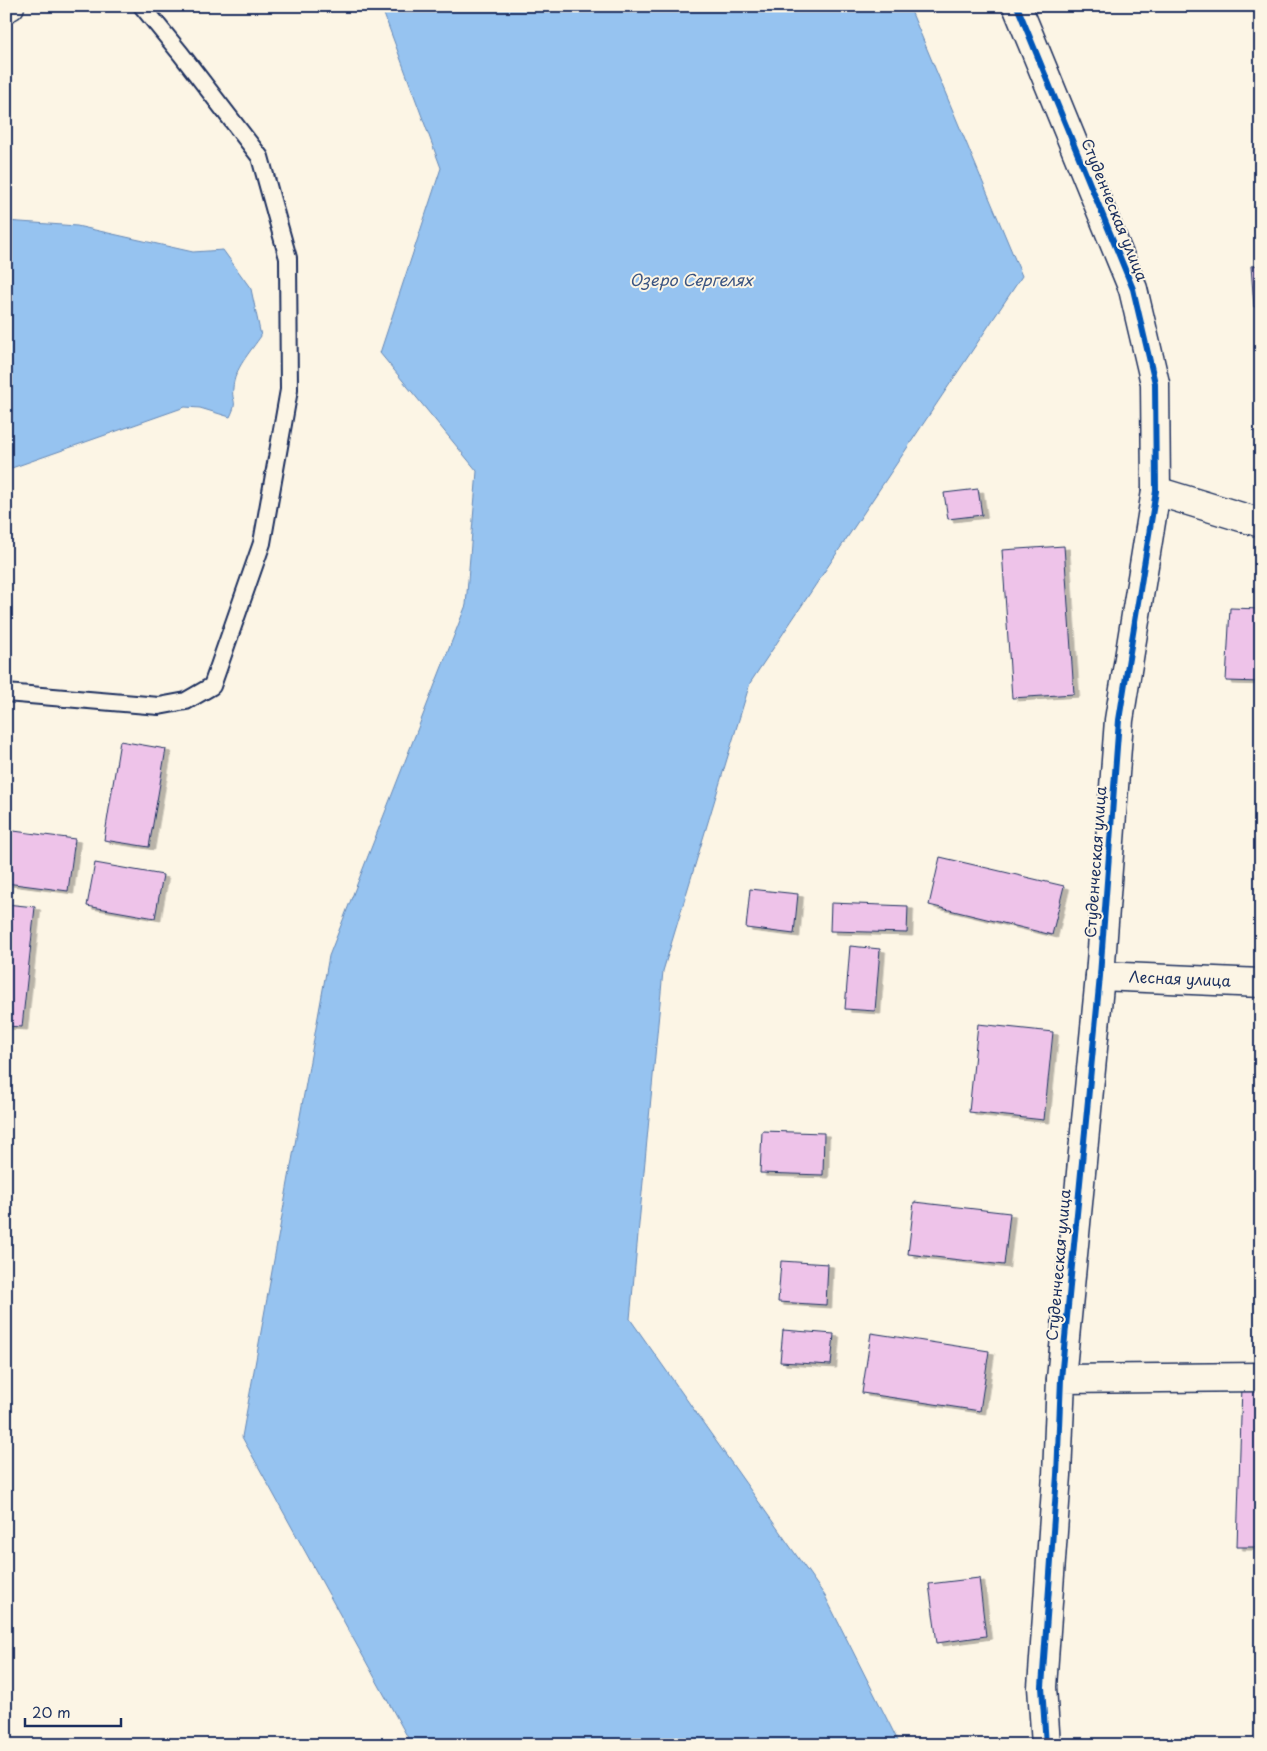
<svg xmlns="http://www.w3.org/2000/svg" width="1267" height="1751" font-family="'Playpen Sans',sans-serif">
<defs>
<filter id="shadow"><feDropShadow dx="5.5" dy="3" stdDeviation="0" flood-color="#0004"/></filter>
</defs>
<rect width="100%" height="100%" fill="#fcf5e5"/>
<filter id="ink" filterUnits="userSpaceOnUse"><feTurbulence type="fractalNoise" baseFrequency=".02" numOctaves="2"/><feDisplacementMap in="SourceGraphic" scale="10" xChannelSelector="R" yChannelSelector="G"/><feConvolveMatrix kernelMatrix="1 2 1 2 8 2 1 2 1" color-interpolation-filters="sRGB"/></filter>
<g filter="url(#ink)">
<path fill="#96c3f0" stroke="#6588b6" d="M 381,6 L 909,6 L 1022,276 L 750,683 L 663,971 L 630,1319 L 825,1596 L 900,1745 L 412,1745 L 242,1437 L 329,956 L 466,605 L 477,471 L 380,353 L 441,168 Z
M 6,221 L 77,226 L 193,252 L 223,250 L 251,289 L 261,336 C 251,351 234,369 233,388 C 231,403 239,399 230,417 L 200,408 L 185,407 L 6,470 Z"/>
<path fill="#eec3e9" stroke="#1b2f5e" filter="url(#shadow)" d="M 1261,265 L 1261,306 L 1254,307 L 1251,266 Z
M 978,489 L 982,515 L 948,519 L 944,493 Z
M 1064,546 L 1074,694 L 1012,698 L 1002,550 Z
M 1230,608 L 1261,609 L 1261,682 L 1226,681 Z
M 120,741 L 166,749 L 149,847 L 104,840 Z
M 6,830 L 75,839 L 68,891 L 6,883 Z
M 940,857 L 1064,886 L 1052,935 L 929,905 Z
M 95,863 L 163,875 L 155,918 L 87,906 Z
M 750,889 L 798,894 L 794,934 L 746,928 Z
M 831,903 L 908,906 L 907,933 L 830,931 Z
M 6,904 L 35,907 L 22,1027 L 6,1026 Z
M 850,946 L 880,949 L 875,1011 L 845,1009 Z
M 978,1024 L 1053,1032 L 1044,1120 L 969,1112 Z
M 762,1131 L 824,1133 L 823,1175 L 760,1173 Z
M 914,1202 L 1010,1213 L 1004,1265 L 908,1254 Z
M 781,1261 L 828,1264 L 826,1305 L 778,1302 Z
M 783,1330 L 834,1334 L 831,1365 L 780,1362 Z
M 871,1333 L 989,1351 L 980,1411 L 862,1393 Z
M 1242,1385 L 1261,1386 L 1261,1547 L 1237,1547 Z
M 979,1578 L 986,1636 L 937,1643 L 929,1584 Z"/>
<g fill="none" stroke-linecap="round" stroke-linejoin="round">
<g stroke="#1b2f5e" stroke-width="20">
<path id="service" d="M 6,693 L 159,706 L 186,701 L 212,686 L 262,543 L 289,390 L 288,258 L 260,157 L 181,54 L 142,6"/>
</g>
<g stroke="#1b2f5e" stroke-width="31">
<g id="minor">
<path d="M 1017,6 L 1133,289 L 1155,383 L 1156,491 L 1119,720 L 1100,976 L 1061,1379"/>
<path d="M 6,8 L 10,6"/>
<path d="M 1156,491 L 1261,523"/>
<path id="s1" d="M 1100,976 L 1261,983"/>
</g>
</g>
<g stroke="#1b2f5e" stroke-width="31">
<path id="tertiary" d="M 1046,1745 L 1042,1687 L 1057,1475 L 1061,1379 L 1261,1377"/>
</g>
<use href="#service" stroke="#fcf5e5" stroke-width="16"/>
<use href="#minor" stroke="#fcf5e5" stroke-width="28"/>
<use href="#tertiary" stroke="#fcf5e5" stroke-width="28"/>
<g stroke="#fcf5e5" stroke-width="9">
<path id="cycleway" d="M 1017,6 L 1133,289 L 1155,383 L 1156,491 L 1119,720 L 1100,976 L 1061,1379 L 1057,1475 L 1042,1687 L 1046,1745"/>
</g>
<use href="#cycleway" stroke="#0057b8" stroke-width="6"/>
</g>
</g>
<g text-anchor="middle" stroke-width="4" stroke-linejoin="round" paint-order="stroke">
<g font-size="15" fill="#1b2f5e" stroke="#fcf5e5">
<text transform="translate(1114 210) rotate(68)" y="5">Студенческая улица</text>
<text transform="translate(1096 862) rotate(-86)" y="5">Студенческая улица</text>
<text dy="5" stroke="none"><textPath href="#s1" startOffset="80">Лесная улица</textPath></text>
<text transform="translate(1059 1265) rotate(-85)" y="5">Студенческая улица</text>
</g>
<g font-size="16" font-style="italic" fill="#3a5482" stroke="#fcf5e5">
<text x="691" y="286">Озеро Сергелях</text>
</g>
</g>
<rect width="1267" height="1751" fill="none" stroke="#fcf5e5" stroke-width="25"/>
<rect x="12" y="12" width="1242" height="1726" fill="none" stroke="#1b2f5e" stroke-width="2" filter="url(#ink)"/>
<path d="M25 1718v8h96v-8" fill="none" stroke="#1b2f5e" stroke-width="2.5"/>
<text x="32" y="1718" font-size="15" fill="#1b2f5e" stroke="#fcf5e5" stroke-width="4" paint-order="stroke">20 m</text>
</svg>
